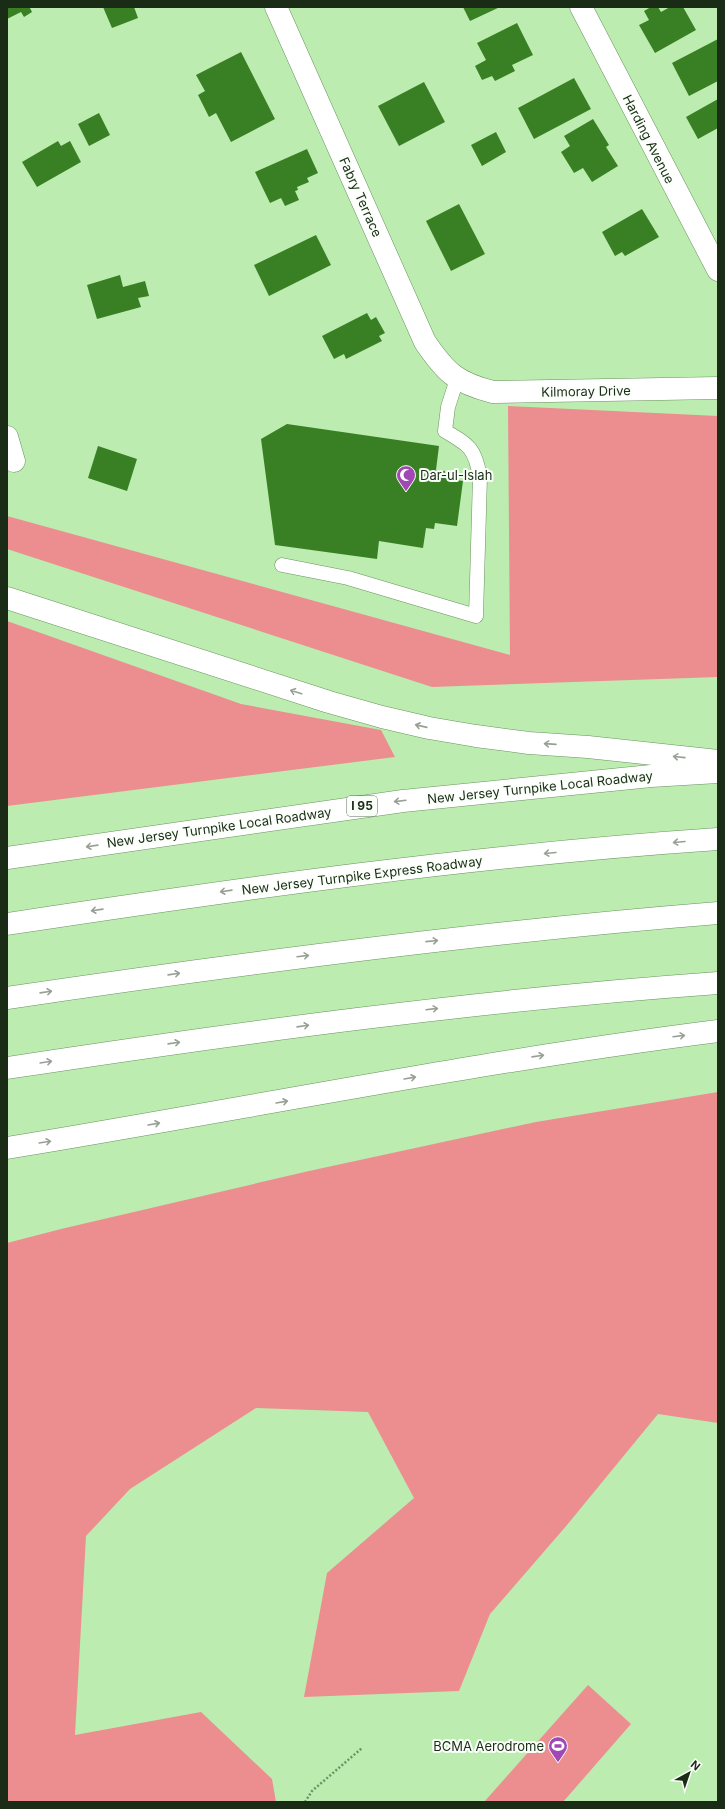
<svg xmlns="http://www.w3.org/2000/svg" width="725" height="1809" font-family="Inter,sans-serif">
<rect width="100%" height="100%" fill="#bcecb0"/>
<path fill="#ec8e8f" d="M 508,406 L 718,416 L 718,677 L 432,687 L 7,549 L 7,516 L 510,655 Z
M 7,621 L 241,704 L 381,730 L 395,757 L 7,806 Z
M 718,1092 L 718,1423 L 658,1414 L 567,1525 L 490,1614 L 459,1691 L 304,1697 L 327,1573 L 414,1498 L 368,1412 L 256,1408 L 130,1489 L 86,1536 L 75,1735 L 201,1712 L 272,1779 L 276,1802 L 7,1802 L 7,1243 L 61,1229 L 309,1171 L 536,1122 Z
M 588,1685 L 631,1724 L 563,1802 L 484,1802 Z"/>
<path fill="#388023" d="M 7,7 L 32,7 L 30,8 L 32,12 L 24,17 L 21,12 L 7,19 Z
M 103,7 L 134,7 L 138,18 L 112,28 Z
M 463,7 L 500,7 L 470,21 Z
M 651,7 L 658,7 L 661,12 L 670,7 L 683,7 L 696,30 L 655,53 L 639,25 L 649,20 L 644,11 Z
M 517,23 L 533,55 L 512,65 L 515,71 L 495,81 L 492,76 L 482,80 L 475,66 L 486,60 L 477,43 Z
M 718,39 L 718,81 L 689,96 L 672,63 Z
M 241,52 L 275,119 L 231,142 L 216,113 L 209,117 L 198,95 L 205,91 L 196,75 Z
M 574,78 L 591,109 L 534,139 L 518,108 Z
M 424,82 L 445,122 L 399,146 L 378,106 Z
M 718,99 L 718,128 L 698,139 L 686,117 Z
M 99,113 L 110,135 L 89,146 L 78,124 Z
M 593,119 L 609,145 L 606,147 L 618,166 L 592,182 L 583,168 L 574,173 L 561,152 L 570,146 L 564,136 Z
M 496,132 L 506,152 L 482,166 L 471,145 Z
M 58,141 L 61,146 L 70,141 L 81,162 L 37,187 L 22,162 Z
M 307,149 L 318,173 L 307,178 L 309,182 L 297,187 L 298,190 L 295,191 L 299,200 L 285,206 L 281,198 L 270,203 L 255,172 Z
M 459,204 L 485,254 L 451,271 L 426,221 Z
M 642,209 L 659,237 L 625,256 L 622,252 L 615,256 L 602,232 Z
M 316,235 L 331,265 L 269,296 L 254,265 Z
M 120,275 L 123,287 L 145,281 L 149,296 L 138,298 L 141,307 L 97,319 L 87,285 Z
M 367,313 L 371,320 L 376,317 L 385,333 L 379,336 L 382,341 L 346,359 L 344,354 L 334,359 L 322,336 Z
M 287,424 L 439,446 L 436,470 L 445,471 L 444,478 L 463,481 L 457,526 L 435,523 L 434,529 L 426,528 L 423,548 L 379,541 L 377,559 L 275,545 L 261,439 Z
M 98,446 L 137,459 L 127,491 L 88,478 Z"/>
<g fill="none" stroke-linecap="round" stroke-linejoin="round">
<g stroke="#68945d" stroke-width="15">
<path id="service" d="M 282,565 L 348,578 L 476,616 L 480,477 C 475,448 469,445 445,431 L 448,407 L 457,379"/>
</g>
<g stroke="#68945d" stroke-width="23">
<path id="minor" d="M 276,7 L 425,342 C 446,373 457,383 493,392 L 718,388
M 581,7 L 718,270
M 7,437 L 14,461"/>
</g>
<g stroke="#68945d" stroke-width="23">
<path id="motorway" d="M 7,598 L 329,702 L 382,717 L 429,728 L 476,736 L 529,743 L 588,747 L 718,761
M 7,858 L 403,801 L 651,776 L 718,772
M 7,924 C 243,888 480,855 718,839
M 7,998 C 243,963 480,932 718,913
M 7,1068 C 243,1032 480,1000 718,983
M 7,1148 C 244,1109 480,1061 718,1031"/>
</g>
<path stroke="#6f9167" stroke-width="2.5" stroke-dasharray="2 2" stroke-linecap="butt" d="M 305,1802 L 312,1791 L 362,1748"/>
<use href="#service" stroke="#fff" stroke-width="14"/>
<use href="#minor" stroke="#fff" stroke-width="22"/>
<use href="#motorway" stroke="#fff" stroke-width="22"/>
</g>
<defs><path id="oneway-shaft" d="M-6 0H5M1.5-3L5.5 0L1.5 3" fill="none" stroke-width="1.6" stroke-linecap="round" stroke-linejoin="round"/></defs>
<g stroke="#98a096">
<use href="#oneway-shaft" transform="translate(296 692) rotate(-162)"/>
<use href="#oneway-shaft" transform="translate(421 726) rotate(-167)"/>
<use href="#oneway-shaft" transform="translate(550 744) rotate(-176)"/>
<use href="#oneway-shaft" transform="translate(679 757) rotate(-174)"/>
<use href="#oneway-shaft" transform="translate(400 801) rotate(173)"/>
<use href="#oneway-shaft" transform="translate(679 842) rotate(175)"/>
<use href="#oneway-shaft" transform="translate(92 846) rotate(172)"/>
<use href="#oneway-shaft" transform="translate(550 853) rotate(175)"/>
<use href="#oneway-shaft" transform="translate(226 891) rotate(172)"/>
<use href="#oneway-shaft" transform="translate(97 910) rotate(172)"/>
<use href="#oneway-shaft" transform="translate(432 941) rotate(-6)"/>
<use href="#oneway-shaft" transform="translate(303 956) rotate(-7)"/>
<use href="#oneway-shaft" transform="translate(174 974) rotate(-8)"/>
<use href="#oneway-shaft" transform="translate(46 992) rotate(-8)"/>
<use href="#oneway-shaft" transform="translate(432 1009) rotate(-7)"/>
<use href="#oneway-shaft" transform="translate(303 1026) rotate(-8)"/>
<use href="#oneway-shaft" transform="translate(679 1036) rotate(-7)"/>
<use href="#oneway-shaft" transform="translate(174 1043) rotate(-8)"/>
<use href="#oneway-shaft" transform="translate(538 1056) rotate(-8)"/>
<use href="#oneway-shaft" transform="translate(46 1062) rotate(-9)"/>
<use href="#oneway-shaft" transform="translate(410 1078) rotate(-10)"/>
<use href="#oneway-shaft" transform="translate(282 1102) rotate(-10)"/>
<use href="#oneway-shaft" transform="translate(154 1124) rotate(-10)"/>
<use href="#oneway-shaft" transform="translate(45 1142) rotate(-9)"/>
</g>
<defs>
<g id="mosque-pin" transform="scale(1)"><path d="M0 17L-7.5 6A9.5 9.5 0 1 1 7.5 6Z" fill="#a049b5" stroke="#fafff9"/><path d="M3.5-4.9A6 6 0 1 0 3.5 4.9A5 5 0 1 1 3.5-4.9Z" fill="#fff"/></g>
<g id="stadium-pin" transform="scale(1)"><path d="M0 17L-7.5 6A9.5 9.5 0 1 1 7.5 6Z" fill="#a049b5" stroke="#fafff9"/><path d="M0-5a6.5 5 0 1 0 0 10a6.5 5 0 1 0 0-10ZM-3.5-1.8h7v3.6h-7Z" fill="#fff"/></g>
</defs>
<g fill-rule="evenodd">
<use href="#mosque-pin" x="406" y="475"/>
<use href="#stadium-pin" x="558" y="1746"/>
</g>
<g text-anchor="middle" stroke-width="4" stroke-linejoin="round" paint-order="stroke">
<rect fill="#fafff9" stroke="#5d6b5a" stroke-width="1" x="347" y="796" width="30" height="20" rx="3"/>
<g font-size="12" font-weight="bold" fill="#1a2c16">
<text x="362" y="810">I 95</text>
</g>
<g font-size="13" fill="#1a2c16" stroke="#fafff9">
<text transform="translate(649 139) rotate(63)" y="5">Harding Avenue</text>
<text transform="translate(361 197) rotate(66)" y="5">Fabry Terrace</text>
<text transform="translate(586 391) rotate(-1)" y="5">Kilmoray Drive</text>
<text transform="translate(540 787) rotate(-6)" y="5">New Jersey Turnpike Local Roadway</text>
<text transform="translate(219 827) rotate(-8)" y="5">New Jersey Turnpike Local Roadway</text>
<text transform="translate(362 875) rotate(-7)" y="5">New Jersey Turnpike Express Roadway</text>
</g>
<g font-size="13" fill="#1a2c16" stroke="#fafff9" text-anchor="start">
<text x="420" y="480">Dar-ul-Islah</text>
<text x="544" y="1751" text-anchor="end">BCMA Aerodrome</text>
</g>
</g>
<rect width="725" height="1809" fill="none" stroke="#1a2c16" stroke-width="16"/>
<g transform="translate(689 1773) rotate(40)" stroke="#fafff9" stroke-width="3" paint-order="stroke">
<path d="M0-3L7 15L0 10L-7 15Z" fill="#1a2c16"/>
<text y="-6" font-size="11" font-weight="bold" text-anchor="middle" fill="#1a2c16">N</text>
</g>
</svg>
